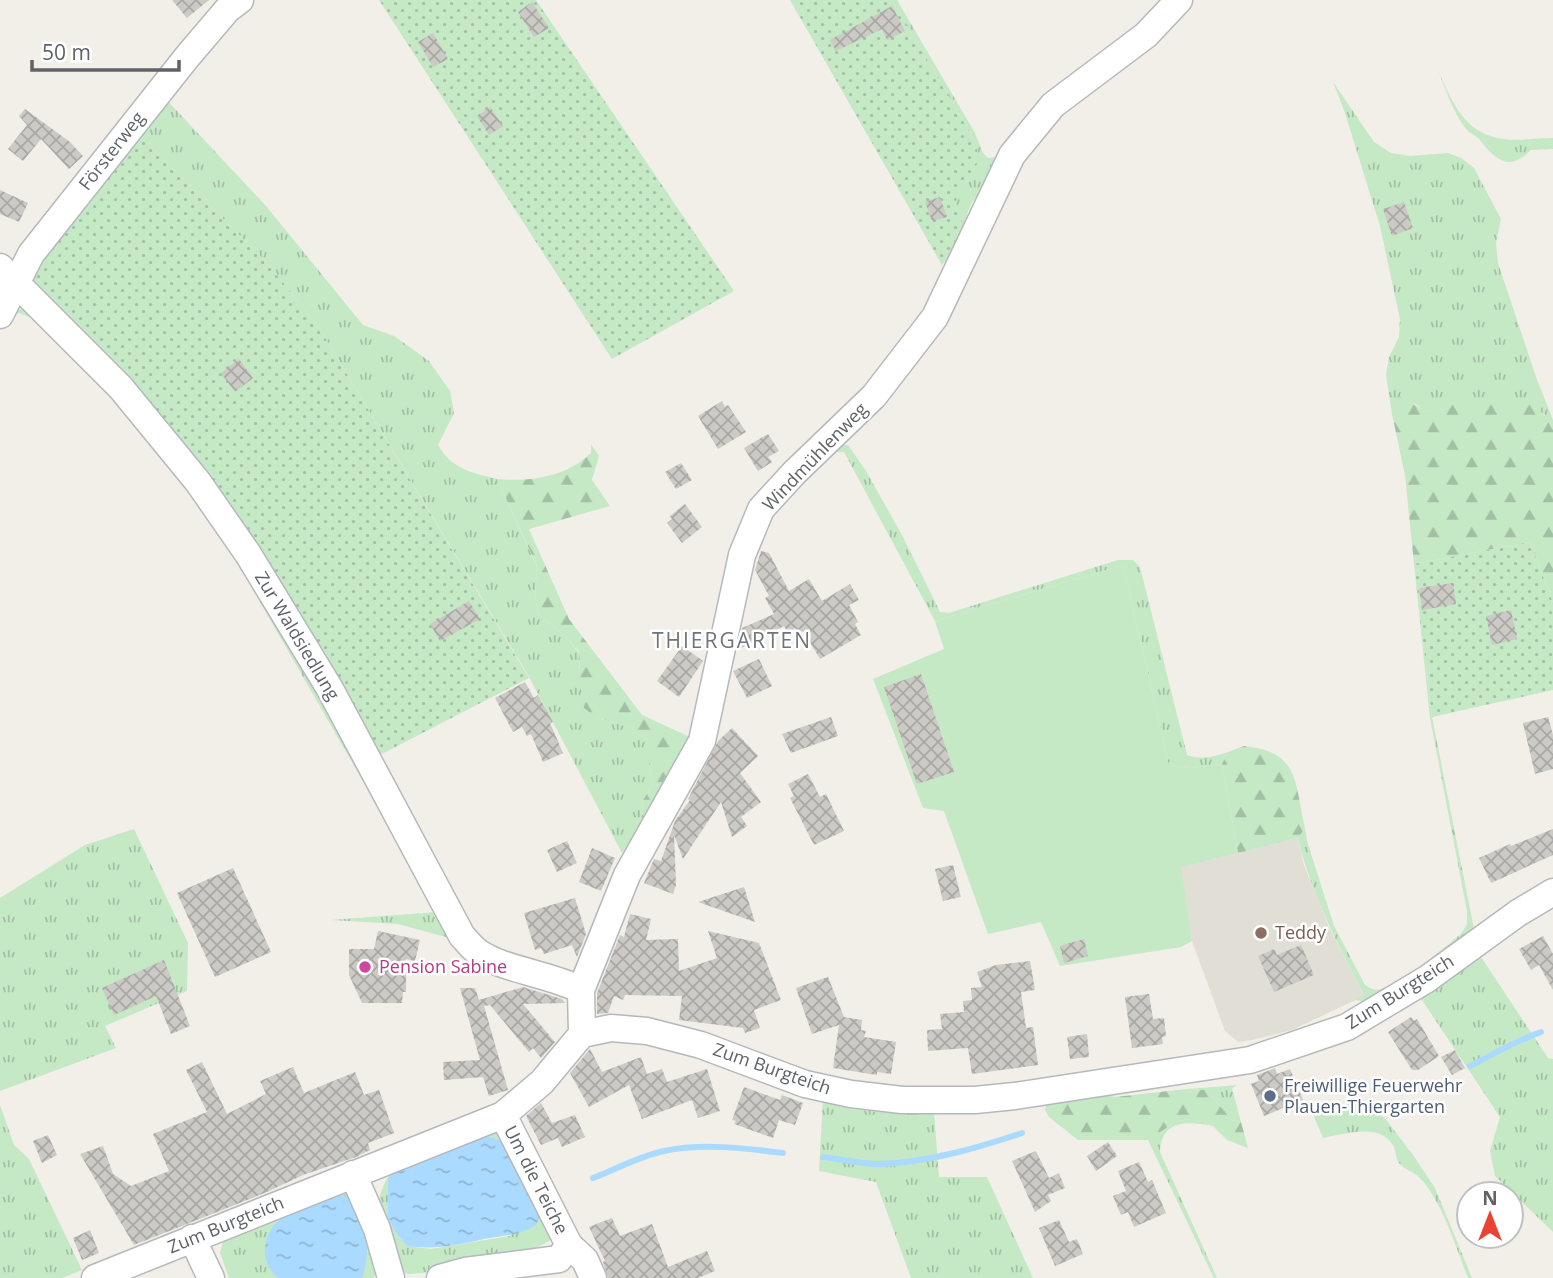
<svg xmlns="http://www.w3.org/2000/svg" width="1553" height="1278" font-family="'Open Sans',sans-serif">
<defs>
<pattern id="grass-tufts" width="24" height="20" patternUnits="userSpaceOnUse" patternTransform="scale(1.75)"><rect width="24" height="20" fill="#c5e8c5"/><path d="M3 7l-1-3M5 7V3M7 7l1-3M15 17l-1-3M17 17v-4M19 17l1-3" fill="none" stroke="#a3c0a4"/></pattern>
<pattern id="forest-firs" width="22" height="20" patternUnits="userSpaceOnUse" patternTransform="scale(1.75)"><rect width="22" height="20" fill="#c5e8c5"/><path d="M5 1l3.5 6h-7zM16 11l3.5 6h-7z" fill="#a3c0a4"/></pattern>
<pattern id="garden-dots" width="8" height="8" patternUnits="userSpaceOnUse" patternTransform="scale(1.75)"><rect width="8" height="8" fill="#c5e8c5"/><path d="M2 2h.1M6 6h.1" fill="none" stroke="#a3c0a4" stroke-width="1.8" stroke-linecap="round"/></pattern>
<pattern id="water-ripples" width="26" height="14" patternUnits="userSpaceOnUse" patternTransform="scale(1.75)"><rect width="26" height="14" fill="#aadaff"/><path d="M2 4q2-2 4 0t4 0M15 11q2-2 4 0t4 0" fill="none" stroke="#8eb4d2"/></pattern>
<pattern id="building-cross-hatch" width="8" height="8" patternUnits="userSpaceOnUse" patternTransform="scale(1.75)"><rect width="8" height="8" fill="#cccac5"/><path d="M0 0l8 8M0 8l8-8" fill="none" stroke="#a9a8a4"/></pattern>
</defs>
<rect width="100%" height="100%" fill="#f1efe8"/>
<path fill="#e1ded6" d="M 1298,838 L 1304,865 L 1328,925 L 1364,996 L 1292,1030 L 1252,1040 L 1238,1042 L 1225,1031 L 1192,941 L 1180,867 Z"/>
<path fill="url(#grass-tufts)" d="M 892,0 L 897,0 L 975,133 L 983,153 L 988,158 L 1000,157 L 1148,16 L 1160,0 L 1166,0 L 972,202 L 967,214 L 966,234 L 954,202 L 977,164 L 977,144 Z
M 1436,66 C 1450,96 1461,131 1498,138 C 1515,142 1535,138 1553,138 L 1553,149 L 1531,150 C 1508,173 1495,159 1479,139 C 1476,135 1470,134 1467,130 C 1452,112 1445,86 1436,66 Z
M 1333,82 L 1374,142 L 1391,153 L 1410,156 L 1448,153 L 1461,158 L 1474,168 L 1501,219 L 1496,243 L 1498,263 L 1536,377 L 1553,420 L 1553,430 L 1544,414 L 1446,407 L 1424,411 L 1416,404 L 1392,400 L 1392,414 L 1386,375 L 1389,357 L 1399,337 L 1400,319 L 1380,226 L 1344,110 Z
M 163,96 L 266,206 L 363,325 L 394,336 L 429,361 L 450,391 L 454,413 L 438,445 C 451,469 473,473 497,479 L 537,567 L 535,598 L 539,615 L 564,635 L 580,654 L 579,676 L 597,718 L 629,727 L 649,741 L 649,764 L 653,784 L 643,800 L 640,812 L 646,818 L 622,853 L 528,675 L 318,326 L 268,264 L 134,130 Z
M 23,309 L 31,314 L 114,391 L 143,425 L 185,478 L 258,582 L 461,940 L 473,956 L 500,969 L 557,983 L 564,987 L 466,963 L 457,940 L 398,924 L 331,920 L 438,912 L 218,529 L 192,492 L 116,398 L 32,318 L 19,313 L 9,316 L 0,330 L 0,325 L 10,310 Z
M 835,445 L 848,445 L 866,471 L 903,537 L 940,612 L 949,613 L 1118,560 L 1133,560 L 1140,567 L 1187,755 C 1202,760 1213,757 1228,752 L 1222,764 L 1191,768 L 1169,766 L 1123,565 L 935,621 L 844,452 L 825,451 Z
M 1414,564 L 1432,717 L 1474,929 L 1435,959 L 1369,1002 L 1355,1000 L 1364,995 C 1338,944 1311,894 1298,838 L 1305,828 L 1307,841 L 1334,926 L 1365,985 C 1370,988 1375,991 1381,989 C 1404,983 1442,949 1461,934 L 1467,924 L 1467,911 L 1430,718 Z
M 134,829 L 188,943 L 187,991 L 105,1026 L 116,1048 L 0,1091 L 0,898 L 85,845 Z
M 1477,951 L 1548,1058 L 1553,1059 L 1553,1232 L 1495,1176 L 1490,1151 L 1500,1117 L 1420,997 Z
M 1237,1085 L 1232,1088 L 1241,1122 L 1232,1120 L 1206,1090 L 1187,1089 Z
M 823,1099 L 850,1109 L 879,1112 L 934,1112 L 939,1177 L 987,1177 L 1033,1278 L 911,1278 L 876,1182 L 819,1171 Z
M 1359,1099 L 1367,1101 L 1387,1121 L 1413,1155 L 1435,1188 L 1472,1278 L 1468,1278 C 1456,1248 1442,1200 1419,1177 C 1414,1172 1406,1170 1401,1165 C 1392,1157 1401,1146 1382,1135 C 1366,1127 1340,1135 1323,1138 L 1309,1105 L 1321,1101 L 1327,1114 Z
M 0,1105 L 14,1145 L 29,1159 L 82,1270 L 62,1278 L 0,1278 Z
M 1192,1119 L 1213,1126 C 1188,1121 1161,1119 1160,1152 L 1217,1278 L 1214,1278 L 1148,1140 L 1177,1121 Z
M 493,1131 L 507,1138 L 388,1218 L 396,1233 L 407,1246 L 431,1249 L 510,1236 L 540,1206 L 552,1239 C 528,1257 455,1266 423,1273 L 408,1274 L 397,1270 C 383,1234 366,1207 392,1171 Z
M 338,1186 L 352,1191 L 377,1267 L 374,1278 L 229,1278 L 220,1253 L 223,1242 L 236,1232 Z"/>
<path fill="url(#forest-firs)" d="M 1402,396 L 1424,411 C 1456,405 1522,386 1545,416 C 1548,420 1550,426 1553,430 L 1553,603 L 1530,542 L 1414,564 L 1405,475 L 1392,414 L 1392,399 Z
M 591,444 L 599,456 L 592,480 L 610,506 L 529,529 L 569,619 L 642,715 L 690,737 L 646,818 L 640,812 L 643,800 L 653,784 L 649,764 L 649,741 L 629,727 L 597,718 L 584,708 L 579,676 L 580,653 L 564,635 L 539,615 L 535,598 L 537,566 L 497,479 C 531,482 566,477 591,453 Z
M 1244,746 C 1300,752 1294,781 1305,828 L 1298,838 L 1238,853 L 1222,764 L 1228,752 Z
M 1187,1089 L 1206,1090 L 1232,1120 L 1241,1122 L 1248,1148 L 1227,1140 L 1213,1126 L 1192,1119 L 1177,1121 L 1148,1140 L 1078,1140 L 1049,1117 L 1045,1110 L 1047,1102 L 1101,1094 L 1115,1097 Z"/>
<path fill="url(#garden-dots)" d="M 379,0 L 536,0 L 734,291 L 612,359 Z
M 790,0 L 892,0 L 977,144 L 977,164 L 955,202 L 966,234 L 942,265 Z
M 134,130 L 268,264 L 318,326 L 529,678 L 376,757 L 215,488 L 133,380 L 29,279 Z
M 1530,542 L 1553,603 L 1553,690 L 1432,717 L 1414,564 Z"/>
<path fill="#c5e8c5" d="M 1123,565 L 1169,766 L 1191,768 L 1222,764 L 1238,853 L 1181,867 L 1192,941 L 1181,947 L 1060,966 L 1041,922 L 988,934 L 944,811 L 923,808 L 873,679 L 944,649 L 935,621 Z"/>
<path fill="url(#water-ripples)" d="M 465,1136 L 487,1136 L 507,1143 L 540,1206 L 537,1224 C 520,1236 504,1235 484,1239 C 457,1245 435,1250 407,1246 L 396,1233 L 388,1218 L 388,1179 L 399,1166 Z
M 335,1194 L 351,1197 C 366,1223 372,1249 362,1278 L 278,1278 C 269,1270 264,1260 265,1248 C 268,1213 307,1205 335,1194 Z"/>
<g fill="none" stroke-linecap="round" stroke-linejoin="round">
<path stroke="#aadaff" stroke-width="6" d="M 1470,1066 C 1494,1054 1513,1042 1541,1032
M 823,1157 C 841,1159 860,1164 878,1164 C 926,1163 977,1148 1022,1133
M 593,1178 C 616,1169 640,1156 664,1151 C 701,1143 745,1148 783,1153"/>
</g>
<path fill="url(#building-cross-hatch)" d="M 172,0 L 209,0 L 187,18 Z
M 532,2 L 549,28 L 534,37 L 518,12 Z
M 892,6 L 905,31 L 887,40 L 882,29 L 836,51 L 830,40 Z
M 433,33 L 448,59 L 433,67 L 418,42 Z
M 490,107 L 503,126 L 489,135 L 477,116 Z
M 25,109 L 70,142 L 83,156 L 69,169 L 41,139 L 23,161 L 8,149 L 27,125 L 19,116 Z
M 0,190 L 28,203 L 19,222 L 0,214 Z
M 940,197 L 947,217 L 932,221 L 925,202 Z
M 1404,202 L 1413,228 L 1392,236 L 1383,209 Z
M 239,359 L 253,378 L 235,392 L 221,373 Z
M 722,401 L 725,407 L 728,405 L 746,432 L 718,449 L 698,416 Z
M 768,434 L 779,451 L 768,457 L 772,462 L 758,471 L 744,448 Z
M 681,463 L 692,480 L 676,489 L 665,472 Z
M 685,504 L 702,527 L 682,543 L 667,523 L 672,519 L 670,516 Z
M 761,551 L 769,553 L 789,591 L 809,579 L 822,601 L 850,584 L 859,600 L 849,605 L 858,622 L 855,624 L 861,635 L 820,659 L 803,631 L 798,634 L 795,628 L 788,633 L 784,626 L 741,648 L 739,645 L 742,628 L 774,614 L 765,598 L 769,596 L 755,570 Z
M 1453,583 L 1456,604 L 1422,610 L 1419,588 Z
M 469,601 L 480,619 L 440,641 L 430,624 Z
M 1511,610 L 1517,639 L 1492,645 L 1486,616 Z
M 682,646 L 703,661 L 679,697 L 657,681 Z
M 759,659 L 772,686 L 747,698 L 733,671 Z
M 921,674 L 954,772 L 917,784 L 884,687 Z
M 525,682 L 534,698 L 538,695 L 553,722 L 550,723 L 563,753 L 543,762 L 531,734 L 527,736 L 522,727 L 513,732 L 495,698 Z
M 831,717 L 838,736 L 791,753 L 782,734 Z
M 1548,717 L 1553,735 L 1553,769 L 1535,774 L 1523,723 Z
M 732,728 L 758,756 L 740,773 L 761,802 L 741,817 L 747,826 L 732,837 L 721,802 L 683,859 L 674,835 L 676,885 L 673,894 L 644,883 L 654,859 L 661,861 L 675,821 L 690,800 L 688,799 L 718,741 Z
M 808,774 L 820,797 L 826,794 L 844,831 L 814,845 L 790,798 L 794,796 L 788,784 Z
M 1553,829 L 1553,855 L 1491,883 L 1479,858 L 1510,844 L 1511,846 Z
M 567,841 L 577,863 L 557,872 L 547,850 Z
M 592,848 L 615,858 L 601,891 L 579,882 Z
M 953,865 L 961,897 L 943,901 L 935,869 Z
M 233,868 L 271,952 L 215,977 L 177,893 Z
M 744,887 L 755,922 L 698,902 Z
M 575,898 L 586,934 L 577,957 L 572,945 L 544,954 L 541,948 L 535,950 L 524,913 Z
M 630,914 L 651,919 L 646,940 L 678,939 L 679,971 L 717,958 L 708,931 L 759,943 L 781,1000 L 754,1010 L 760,1028 L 745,1033 L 743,1028 L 679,1020 L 682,996 L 625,995 L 623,1000 L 614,996 L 608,1013 L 597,1014 L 597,993 L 620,935 L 624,937 Z
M 378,931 L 420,940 L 415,961 L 406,959 L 406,992 L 403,992 L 402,1003 L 362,1003 L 349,975 L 349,949 L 374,949 Z
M 1543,936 L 1553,954 L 1553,990 L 1539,965 L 1531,970 L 1519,949 Z
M 1084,939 L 1088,956 L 1064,963 L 1060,946 Z
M 1301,945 L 1314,975 L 1274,992 L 1258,956 L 1274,949 L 1277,955 Z
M 164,960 L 190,1026 L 171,1034 L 156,996 L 114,1015 L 102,988 Z
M 1030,961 L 1035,990 L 1021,992 L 1026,1028 L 1033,1027 L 1038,1065 L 972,1074 L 968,1048 L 928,1051 L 927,1030 L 942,1029 L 940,1014 L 964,1012 L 963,1001 L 972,1000 L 971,988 L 982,987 L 977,972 L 996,965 Z
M 828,977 L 844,1017 L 862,1020 L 861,1030 L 866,1031 L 864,1037 L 896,1042 L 891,1074 L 877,1072 L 877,1075 L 833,1068 L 839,1025 L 812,1034 L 796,988 Z
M 523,987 L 562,999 L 565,1003 L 523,1004 L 555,1042 L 541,1058 L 533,1048 L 529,1052 L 490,1005 L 484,1006 L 508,1090 L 489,1096 L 483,1077 L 444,1080 L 443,1062 L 480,1060 L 460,988 L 475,988 L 479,1000 Z
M 1149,994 L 1153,1019 L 1164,1018 L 1166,1036 L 1162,1037 L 1163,1044 L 1132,1048 L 1125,997 Z
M 1411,1017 L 1414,1021 L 1417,1019 L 1439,1056 L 1418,1070 L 1412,1070 L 1388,1032 Z
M 1087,1034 L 1089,1057 L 1070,1059 L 1067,1037 Z
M 590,1049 L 602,1072 L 641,1057 L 647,1074 L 662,1069 L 667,1082 L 707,1069 L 720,1111 L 698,1118 L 692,1100 L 642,1119 L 629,1085 L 589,1107 L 570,1073 Z
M 1455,1050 L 1465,1068 L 1452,1075 L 1441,1057 Z
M 202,1062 L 227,1114 L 266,1094 L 260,1081 L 293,1067 L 304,1093 L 355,1072 L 364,1095 L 379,1090 L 394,1133 L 368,1143 L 370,1150 L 356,1157 L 303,1175 L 267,1192 L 134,1245 L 80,1154 L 103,1146 L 113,1174 L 131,1186 L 169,1171 L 153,1134 L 207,1112 L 186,1070 Z
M 1275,1068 L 1277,1074 L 1290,1069 L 1303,1100 L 1264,1116 L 1251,1084 L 1259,1081 L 1257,1075 Z
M 744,1087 L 780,1100 L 782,1095 L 803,1103 L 795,1125 L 779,1120 L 773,1138 L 734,1124 L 736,1121 L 732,1120 Z
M 541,1103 L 552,1123 L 575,1115 L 585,1137 L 562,1147 L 558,1138 L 541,1145 L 526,1116 Z
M 48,1135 L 57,1155 L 42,1163 L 33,1141 Z
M 1108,1142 L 1117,1156 L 1096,1171 L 1087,1156 Z
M 1036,1151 L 1049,1178 L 1059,1173 L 1065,1188 L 1048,1195 L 1051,1201 L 1035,1212 L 1012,1161 Z
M 1139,1162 L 1148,1182 L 1152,1180 L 1166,1213 L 1134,1227 L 1128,1212 L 1121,1215 L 1113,1196 L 1126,1191 L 1118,1171 Z
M 612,1218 L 620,1236 L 652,1224 L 668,1267 L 707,1251 L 715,1271 L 698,1278 L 608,1278 L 603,1262 L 605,1261 L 589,1227 Z
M 1059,1220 L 1069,1242 L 1077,1239 L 1083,1254 L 1055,1266 L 1039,1228 Z
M 90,1230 L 99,1253 L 82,1260 L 73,1238 Z"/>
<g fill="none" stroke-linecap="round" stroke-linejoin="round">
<g stroke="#b5b8bc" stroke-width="29">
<path id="minor" d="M 0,267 L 121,388 L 198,482 L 248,554 L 330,689 L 462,936 C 467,941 472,948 478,952 C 503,970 551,974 581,990
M 0,315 L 31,254 L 187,57 L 227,10 L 240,0
M 582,1034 L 581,990 L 627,875 L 702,741 L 742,555 L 761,509 L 794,473 L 874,396 L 935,317 L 1012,155 L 1053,105 L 1146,35 L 1179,0
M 353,1174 L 377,1229 L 391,1278
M 192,1238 L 211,1278
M 569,1245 L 585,1260 L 593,1278
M 95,1278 L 503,1115 L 542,1082 L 582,1034 L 611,1028 L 647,1031 L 701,1045 L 805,1084 L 851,1094 L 902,1100 L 975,1100 L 1015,1096 L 1250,1060 L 1347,1027 L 1427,979 L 1518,913 L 1553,892
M 440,1278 L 465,1271 L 559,1259 L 569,1245 L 503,1115"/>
</g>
<use href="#minor" stroke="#fff" stroke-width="26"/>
</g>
<circle fill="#8d6e63" stroke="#fff" stroke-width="2.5" cx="1261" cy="933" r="7"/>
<circle fill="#d1479c" stroke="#fff" stroke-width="2.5" cx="365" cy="967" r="7"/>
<circle fill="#5c6f8a" stroke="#fff" stroke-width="2.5" cx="1270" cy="1096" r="7"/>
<g text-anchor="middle" stroke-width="5" stroke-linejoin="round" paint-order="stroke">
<g font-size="18" fill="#5f6368" stroke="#fff">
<text transform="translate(112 151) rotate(-52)" y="6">Försterweg</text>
<text transform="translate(815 457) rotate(-46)" y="6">Windmühlenweg</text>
<text transform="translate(297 636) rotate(59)" y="6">Zur Waldsiedlung</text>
<text transform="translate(1400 992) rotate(-32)" y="6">Zum Burgteich</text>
<text transform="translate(772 1069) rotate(19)" y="6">Zum Burgteich</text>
<text transform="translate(536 1180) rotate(63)" y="6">Um die Teiche</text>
<text transform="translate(226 1225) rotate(-22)" y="6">Zum Burgteich</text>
</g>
<g font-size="18" fill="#785e54" stroke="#fff" text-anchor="start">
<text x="1275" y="939">Teddy</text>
</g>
<g font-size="18" fill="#b23c85" stroke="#fff" text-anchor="start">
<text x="379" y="973">Pension Sabine</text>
</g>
<g font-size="18" fill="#4e5e75" stroke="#fff" text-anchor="start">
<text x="1284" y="1092">Freiwillige Feuerwehr<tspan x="1284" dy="21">Plauen-Thiergarten</tspan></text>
</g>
<g font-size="21" letter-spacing="2" fill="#70757a" stroke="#fff">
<text x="732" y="648">THIERGARTEN</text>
</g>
</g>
<g transform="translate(1490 1215)"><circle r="33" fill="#ffffff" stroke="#bfc1c3" stroke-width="2"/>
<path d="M0-5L12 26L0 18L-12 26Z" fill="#ea4335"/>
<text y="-10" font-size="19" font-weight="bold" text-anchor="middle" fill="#5f6368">N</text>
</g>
<path d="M32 60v10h147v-10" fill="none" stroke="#5f6368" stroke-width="3.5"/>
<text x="42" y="60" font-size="21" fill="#5f6368" stroke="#ffffff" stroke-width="5" paint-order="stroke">50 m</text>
</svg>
